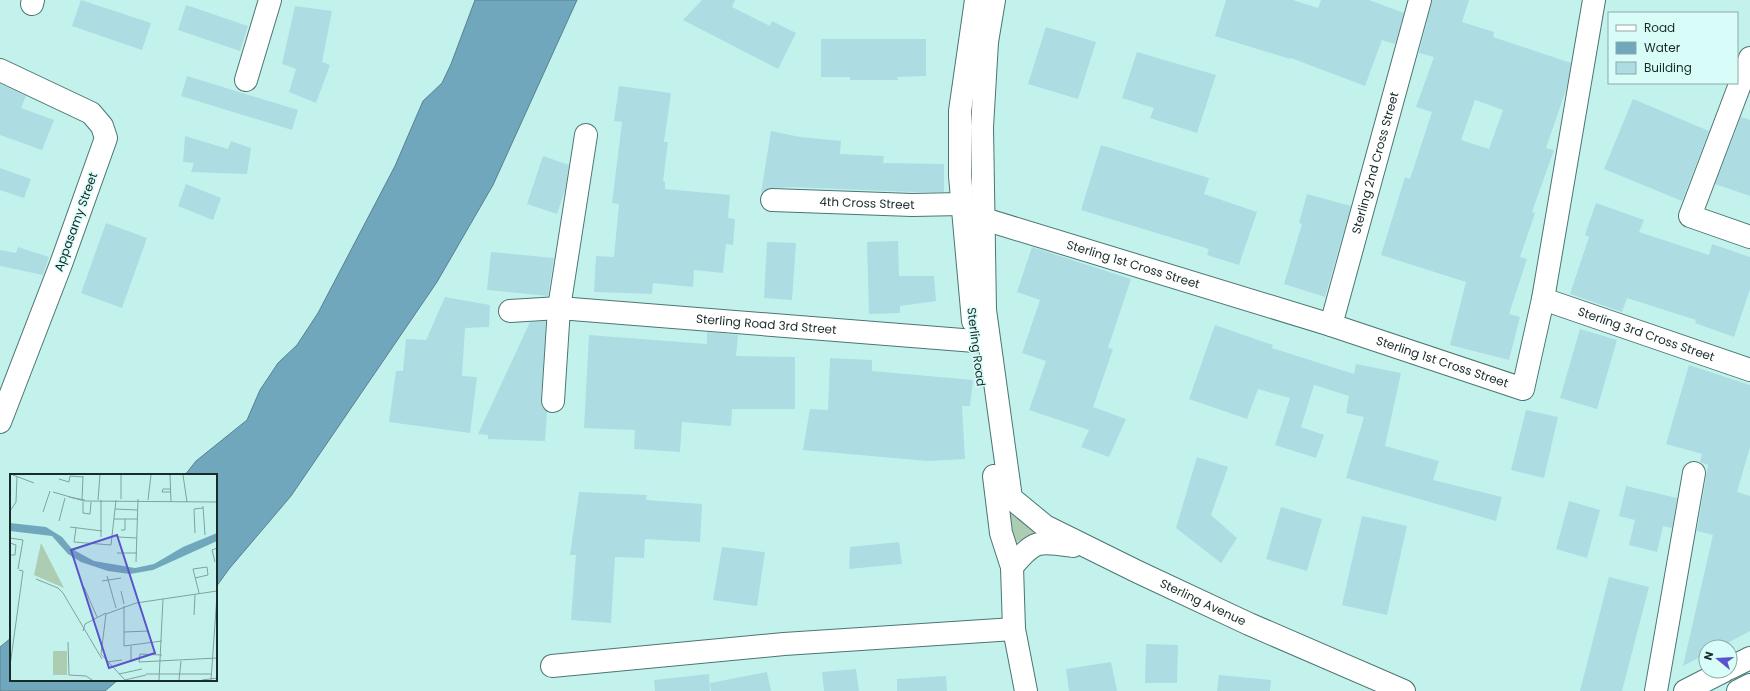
<svg xmlns="http://www.w3.org/2000/svg" width="1750" height="691" font-family="Poppins,sans-serif">
<rect width="100%" height="100%" fill="#c3f2ed"/>
<path fill="#adcdb3" d="M 1009,505 L 1045,534 L 1028,537 L 1013,544 Z"/>
<path fill="#70a7bd" stroke="#568291" d="M 475,0 L 577,0 L 493,185 L 437,282 L 291,496 L 229,569 L 216,587 L 216,475 L 185,475 L 196,461 L 247,420 L 260,390 L 278,363 L 297,345 L 318,313 L 395,166 L 423,101 L 442,83 L 451,64 Z
M 11,638 L 11,680 L 118,680 L 105,691 L 0,691 L 0,647 Z"/>
<path fill="#aedce3" fill-rule="evenodd" d="M 81,0 L 151,23 L 142,50 L 72,26 Z
M 702,0 L 735,0 L 732,7 L 770,26 L 772,21 L 796,33 L 778,69 L 683,20 Z
M 1226,0 L 1293,0 L 1318,8 L 1321,0 L 1369,0 L 1404,13 L 1395,44 L 1382,40 L 1365,86 L 1291,58 L 1290,59 L 1215,36 Z
M 1432,0 L 1469,0 L 1462,22 L 1494,32 L 1493,37 L 1571,63 L 1567,87 L 1546,148 L 1554,150 L 1532,212 L 1535,213 L 1520,257 L 1527,259 L 1509,314 L 1520,317 L 1509,360 L 1450,345 L 1466,282 L 1381,255 L 1405,177 L 1410,179 L 1432,112 L 1416,107 L 1434,57 L 1419,53 ZM 1475,100 L 1503,110 L 1489,149 L 1461,140 Z
M 186,5 L 248,26 L 240,51 L 178,30 Z
M 295,6 L 332,11 L 322,62 L 330,65 L 316,103 L 289,92 L 296,69 L 282,64 Z
M 1046,27 L 1096,42 L 1078,99 L 1028,84 Z
M 821,39 L 926,39 L 926,76 L 897,77 L 898,80 L 850,80 L 850,77 L 821,77 Z
M 1137,52 L 1216,75 L 1197,133 L 1150,118 L 1154,108 L 1122,98 Z
M 187,76 L 298,110 L 292,130 L 181,96 Z
M 0,84 L 26,96 L 21,108 L 54,120 L 42,150 L 0,135 Z
M 619,86 L 671,93 L 664,142 L 668,142 L 663,181 L 665,182 L 665,189 L 730,195 L 728,218 L 735,219 L 733,245 L 726,244 L 723,273 L 694,270 L 693,287 L 653,283 L 652,294 L 594,292 L 596,256 L 614,257 L 619,204 L 612,203 L 622,122 L 614,121 Z
M 1633,99 L 1709,131 L 1682,201 L 1604,169 Z
M 1741,117 L 1750,120 L 1750,196 L 1715,184 Z
M 771,131 L 800,137 L 841,141 L 840,154 L 884,156 L 883,163 L 944,164 L 944,192 L 912,192 L 792,187 L 772,188 L 767,189 L 761,193 Z
M 185,136 L 228,149 L 231,141 L 251,148 L 247,174 L 191,172 L 194,163 L 183,162 Z
M 1101,145 L 1209,178 L 1204,194 L 1257,212 L 1239,265 L 1207,255 L 1209,249 L 1081,210 Z
M 543,156 L 569,165 L 565,190 L 557,214 L 527,204 Z
M 0,168 L 31,179 L 24,198 L 0,190 Z
M 186,184 L 221,198 L 213,220 L 178,206 Z
M 1307,194 L 1351,206 L 1325,297 L 1284,284 L 1302,224 L 1299,223 Z
M 1596,203 L 1644,220 L 1639,232 L 1709,255 L 1712,244 L 1750,257 L 1750,289 L 1734,337 L 1695,323 L 1696,320 L 1627,298 L 1622,312 L 1570,294 L 1589,237 L 1585,235 Z
M 106,223 L 147,238 L 122,308 L 81,293 Z
M 898,241 L 899,276 L 934,276 L 936,301 L 900,306 L 900,313 L 869,314 L 867,242 Z
M 767,242 L 796,243 L 792,300 L 764,298 Z
M 18,247 L 49,257 L 43,275 L 0,266 L 0,250 L 16,253 Z
M 1032,247 L 1131,279 L 1108,348 L 1113,349 L 1093,407 L 1126,419 L 1109,457 L 1081,447 L 1089,430 L 1029,410 L 1046,361 L 1022,353 L 1040,300 L 1017,292 Z
M 491,252 L 554,258 L 548,296 L 487,290 Z
M 445,297 L 490,305 L 489,327 L 465,328 L 462,376 L 477,377 L 470,433 L 389,422 L 396,371 L 403,371 L 406,339 L 426,340 Z
M 546,321 L 541,400 L 542,407 L 547,412 L 545,441 L 488,439 L 488,435 L 478,434 L 530,322 Z
M 1215,325 L 1273,345 L 1272,348 L 1354,374 L 1356,364 L 1401,373 L 1385,446 L 1439,461 L 1433,480 L 1502,497 L 1496,521 L 1346,478 L 1364,417 L 1346,413 L 1349,396 L 1314,385 L 1301,427 L 1324,435 L 1316,458 L 1275,445 L 1290,398 L 1258,389 L 1247,419 L 1189,399 Z
M 1580,329 L 1617,340 L 1597,409 L 1560,398 Z
M 707,332 L 738,335 L 736,356 L 795,357 L 795,409 L 732,409 L 731,426 L 682,422 L 680,452 L 634,449 L 635,430 L 584,428 L 589,335 L 707,344 Z
M 830,358 L 872,360 L 872,371 L 973,380 L 970,406 L 962,406 L 965,459 L 928,461 L 803,450 L 810,409 L 828,410 Z
M 1689,365 L 1750,385 L 1750,447 L 1737,492 L 1750,496 L 1750,631 L 1720,647 L 1706,647 L 1706,654 L 1683,666 L 1713,535 L 1697,531 L 1708,465 L 1700,462 L 1702,454 L 1666,444 Z
M 1526,410 L 1558,417 L 1544,478 L 1511,470 Z
M 1197,457 L 1228,467 L 1211,515 L 1237,538 L 1221,563 L 1176,528 Z
M 1626,486 L 1677,498 L 1672,528 L 1663,526 L 1657,552 L 1629,545 L 1635,520 L 1619,516 Z
M 579,492 L 647,495 L 646,500 L 702,504 L 700,542 L 645,539 L 644,558 L 615,557 L 611,623 L 571,620 L 576,555 L 570,555 Z
M 1569,501 L 1600,510 L 1587,558 L 1556,549 Z
M 1281,507 L 1322,519 L 1307,571 L 1266,559 Z
M 1362,516 L 1407,526 L 1387,615 L 1342,605 Z
M 899,542 L 902,564 L 849,569 L 850,547 Z
M 722,547 L 765,552 L 757,606 L 713,600 Z
M 1609,577 L 1649,587 L 1622,691 L 1580,691 Z
M 1146,644 L 1178,645 L 1177,683 L 1145,683 Z
M 1111,662 L 1117,691 L 1069,691 L 1066,669 Z
M 856,669 L 859,691 L 824,691 L 822,672 Z
M 767,672 L 771,691 L 711,691 L 710,683 Z
M 709,674 L 710,691 L 655,691 L 654,680 Z
M 1219,675 L 1271,680 L 1270,691 L 1217,691 Z
M 946,676 L 947,691 L 897,691 L 897,679 Z"/>
<g fill="none" stroke-linecap="round" stroke-linejoin="round">
<g stroke="#4a7672" stroke-width="24">
<g id="minor">
<path d="M 32,4 L 33,0"/>
<path d="M 1750,58 L 1690,216 L 1750,237"/>
<path d="M 0,70 L 91,113 L 102,126 L 106,138 L 61,264 L 0,422"/>
<path d="M 246,80 L 270,0"/>
<path id="s1" d="M 772,200 L 912,205 L 962,204"/>
<path id="s2" d="M 984,219 L 1331,325 L 1523,389 L 1543,299 L 1594,0"/>
<path id="s3" d="M 1543,299 L 1750,370"/>
<path id="s4" d="M 510,311 L 559,308 L 975,341"/>
<path id="s5" d="M 1331,325 L 1420,0"/>
<path d="M 553,401 L 559,308 L 586,135"/>
<path d="M 552,666 L 784,644 L 1014,629"/>
<path d="M 1656,691 L 1694,473"/>
</g>
</g>
<g stroke="#4a7672" stroke-width="24">
<g id="secondary">
<path id="s6" d="M 994,0 L 987,42 L 982,127 L 985,310 L 1011,498 L 1045,526 L 1138,572 L 1249,624 L 1404,691"/>
<path d="M 973,321 L 960,176 L 960,111 L 976,0"/>
<path d="M 994,476 L 1001,533 L 1012,567 L 1014,629 L 1026,691"/>
<path d="M 1012,567 C 1035,539 1039,541 1073,546"/>
<path d="M 1730,668 L 1750,658"/>
<path d="M 1685,691 L 1724,671"/>
<path d="M 1738,691 L 1750,685"/>
</g>
</g>
<use href="#minor" stroke="#fff" stroke-width="22"/>
<use href="#secondary" stroke="#fff" stroke-width="22"/>
</g>
<g text-anchor="middle" stroke-width="3" stroke-linejoin="round" paint-order="stroke">
<g font-size="12" fill="#192b29" stroke="#d8fdf9">
<text dy="4" stroke="none"><textPath href="#s5" startOffset="168">Sterling 2nd Cross Street</textPath></text>
<text dy="4" stroke="none"><textPath href="#s1" startOffset="95">4th Cross Street</textPath></text>
<text transform="translate(76 222) rotate(-70)" y="4">Appasamy Street</text>
<text dy="4" stroke="none"><textPath href="#s2" startOffset="156">Sterling 1st Cross Street</textPath></text>
<text dy="4" stroke="none"><textPath href="#s4" startOffset="257">Sterling Road 3rd Street</textPath></text>
<text dy="4" stroke="none"><textPath href="#s3" startOffset="109">Sterling 3rd Cross Street</textPath></text>
<text transform="translate(976 347) rotate(83)" y="4">Sterling Road</text>
<text dy="4" stroke="none"><textPath href="#s2" startOffset="480">Sterling 1st Cross Street</textPath></text>
<text dy="4" stroke="none"><textPath href="#s6" startOffset="720">Sterling Avenue</textPath></text>
</g>
</g>
<g transform="translate(10 474)">
<rect width="207" height="207" fill="#c3f2ed"/>
<path d="M 31,69 L 54,114 L 24,101 ZM 43,177 L 57,177 L 57,201 L 43,201 Z" fill="#adcdb3"/>
<path d="M 0,49 L 36,53 L 52,63 L 62,75 L 84,87 L 125,94 L 144,90 L 173,73 L 207,59 L 207,67 L 143,96 L 120,100 L 98,97 L 71,88 L 58,80 L 42,62 L 0,57 Z" fill="#70a7bd"/>
<path fill="none" stroke="#7fa29f" stroke-width="1" d="M 3,1 L 24,9M 160,1 L 161,27M 173,1 L 177,28M 49,5 L 59,8 L 60,2 L 73,3M 161,15 L 153,15 L 152,18 L 161,18M 43,18 L 74,27 L 207,28M 59,23 L 75,26M 111,25 L 111,1M 72,26 L 73,2M 88,26 L 90,1M 138,26 L 141,1M 73,28 L 73,39 L 80,40 L 81,28M 193,32 L 195,61M 105,35 L 128,36M 0,37 L 6,28 L 7,2M 33,38 L 40,17M 104,45 L 127,45M 49,47 L 55,24M 60,53 L 92,57M 66,54 L 64,68 L 101,71 L 106,26M 111,56 L 115,56 L 115,45M 185,59 L 184,35 L 193,34M 91,63 L 91,26M 108,63 L 127,64M 0,64 L 13,66 L 8,95M 0,69 L 6,71 L 5,81 L 0,81M 107,79 L 127,79M 126,88 L 128,25M 205,88 L 202,76 L 207,74M 97,102 L 106,134M 185,104 L 198,101 L 197,93 L 183,95 L 189,119M 26,105 L 48,114 L 53,119 L 92,185M 92,107 L 111,104M 74,113 L 87,143M 111,117 L 114,130M 114,132 L 114,172 L 152,167M 184,141 L 185,121M 73,157 L 75,150 L 96,139M 114,158 L 139,157M 58,168 L 59,201 L 76,202 L 82,206M 96,188 L 112,186M 121,188 L 121,172M 129,188 L 207,184M 129,188 L 130,180 L 152,181M 0,192 L 13,97 L 9,96M 109,200 L 132,195M 136,200 L 202,200M 115,206 L 136,201M 115,206 L 91,180 L 96,140 L 126,129 L 207,117M 149,206 L 153,125M 169,206 L 171,187M 192,206 L 207,204M 201,206 L 207,121"/>
<path fill="#5b53cb" fill-opacity="0.15" stroke="#5b53cb" stroke-width="2" d="M 107,61 L 145,179 L 99,194 L 61,76 Z"/>
<rect width="207" height="207" fill="none" stroke="#192b29" stroke-width="2"/>
</g>
<rect x="1608" y="12" width="130" height="72" fill="#d8fdf9" stroke="#8ca9a6"/>
<rect x="1616" y="25" width="20" height="6" fill="#ffffff" stroke="#8ca9a6"/>
<text x="1644" y="32" font-size="12" fill="#192b29">Road</text>
<rect x="1616" y="42" width="20" height="12" fill="#70a7bd" stroke="#8ca9a6"/>
<text x="1644" y="52" font-size="12" fill="#192b29">Water</text>
<rect x="1616" y="62" width="20" height="12" fill="#aedce3" stroke="#8ca9a6"/>
<text x="1644" y="72" font-size="12" fill="#192b29">Building</text>
<g transform="translate(1718 659) rotate(288)"><circle r="19" fill="#d8fdf9" stroke="#8ca9a6"/>
<path d="M0-3L7 15L0 10L-7 15Z" fill="#5b53cb"/>
<text y="-6" font-size="11" font-weight="bold" text-anchor="middle" fill="#192b29">N</text>
</g>
</svg>
